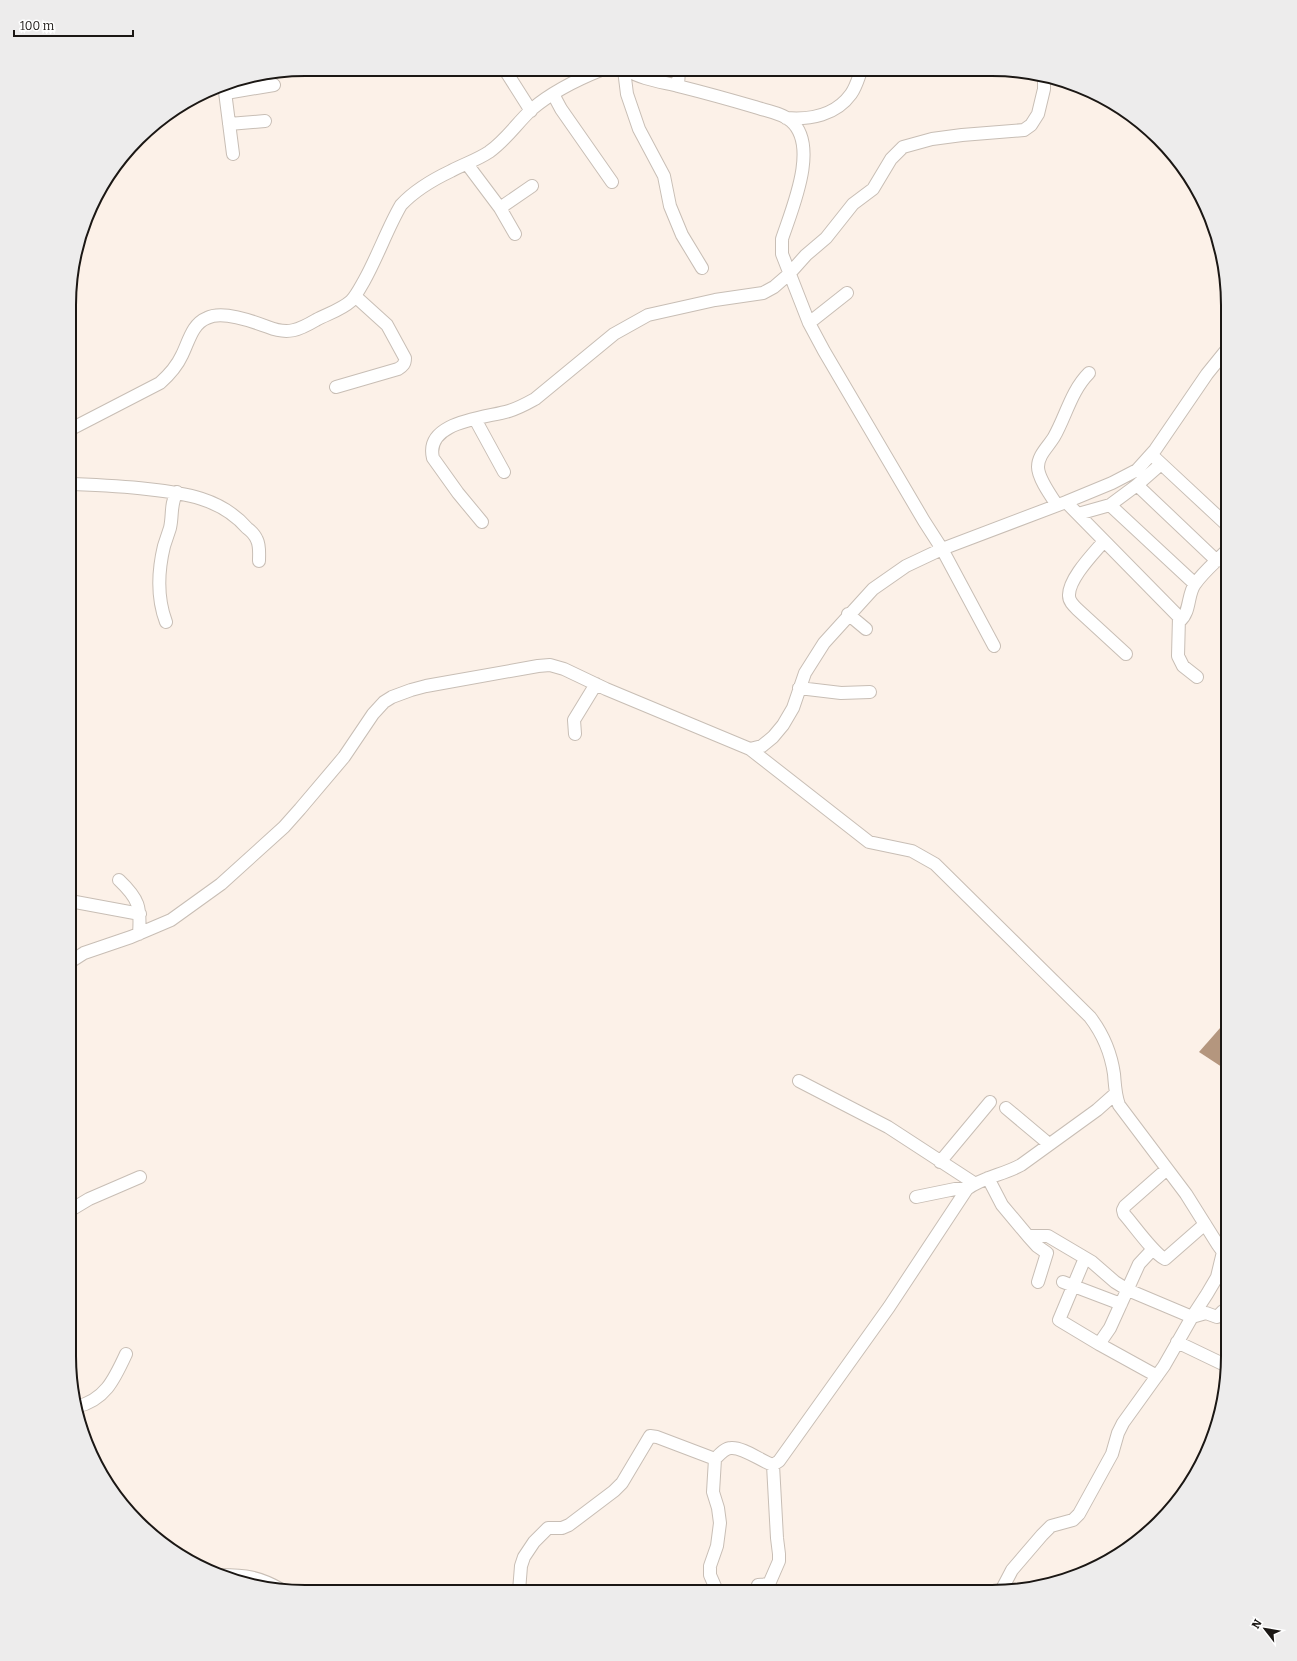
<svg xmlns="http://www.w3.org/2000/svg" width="1297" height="1661" font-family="Bitter,serif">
<rect width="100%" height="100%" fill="#fcf1e8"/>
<path fill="#b4967e" d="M 1228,1019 L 1228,1071 L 1199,1052 Z"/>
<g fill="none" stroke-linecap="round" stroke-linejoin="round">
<g stroke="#c8beb5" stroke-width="14">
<path id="minor" d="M 505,70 L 531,111
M 624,70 L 627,94 L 639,129 L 664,176 L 670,206 L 682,235 L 702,268
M 627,70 C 643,80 664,82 682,87 C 706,93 731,100 755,107 C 767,111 782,113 791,121 C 820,146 791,211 782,239 L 782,254 L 809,323 L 824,351 L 924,521 L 942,549 L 994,646
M 224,84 L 233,154
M 678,86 L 679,70
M 226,93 L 274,85
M 553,94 L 561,109 L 612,182
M 786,118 C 810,120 836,115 851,94 C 856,87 858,79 861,71
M 229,124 L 265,121
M 467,164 L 500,208 L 515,234
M 500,208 L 532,186
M 809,323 L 847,293
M 336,387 L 398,369 C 403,366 405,364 405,358 L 387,325 L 355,296
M 475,419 L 504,472
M 71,429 L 160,383 C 169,375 177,366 182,355 C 189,341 192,324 207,318 C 222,310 252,321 268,327 C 288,335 299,330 316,320 C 327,314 341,310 351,301 C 356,296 360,288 364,281 C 378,256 387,229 401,205 C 415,190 432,180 451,171 C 464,164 477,160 489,152 C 506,140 517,123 532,109 C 552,92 576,80 601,70
M 1155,458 L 1228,526
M 1161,464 L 1137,485 L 1110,505 L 1195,584
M 71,484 C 96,485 122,486 147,489 C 184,493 221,498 247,528 C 251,531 255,535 257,540 C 260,546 259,554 259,561
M 1137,485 L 1217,561
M 1066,502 L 1179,617 L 1178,656 L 1183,666 L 1197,677
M 1057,505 C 1051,496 1038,478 1038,467 C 1038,455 1048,447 1054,437 C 1066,416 1071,391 1089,373
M 1078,514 L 1110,505
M 482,522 L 458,493 L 433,458 C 424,421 486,418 509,411 C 519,408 526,404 535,399 L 614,334 L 648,315 L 715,300 L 763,293 L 774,287 L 789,274 L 806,255 L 826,238 L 853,204 L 873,189 L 891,159 L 903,147 L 932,139 L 962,135 L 1024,130 L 1031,125 L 1038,114 L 1044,89 L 1044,77
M 1104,541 C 1094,553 1068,579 1069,596 C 1069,601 1073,605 1077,609 L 1126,654
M 848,614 L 866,629
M 1180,621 C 1191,611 1187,595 1195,584 C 1204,571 1217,561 1228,549
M 166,622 C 157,598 158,571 164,546 C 166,540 168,534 170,528 C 173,515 170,504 177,492
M 799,688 L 841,693 L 870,692
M 575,734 L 574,720 L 596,684
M 750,749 L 762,746 L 773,737 L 783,725 L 793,708 L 805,673 L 824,643 L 873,589 L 906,566 L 942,549 L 1066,502 L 1112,483 L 1137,470 L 1155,450 L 1207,374 L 1228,348
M 119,880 C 139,899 141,907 139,934
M 70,901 L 140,914
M 70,962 L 84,953 L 131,937 L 171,920 L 221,884 L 284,827 L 300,809 L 344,757 L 373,714 L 384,702 L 392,697 L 411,690 L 426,686 L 538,666 L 550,665 L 564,669 L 606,689 L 750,749 L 869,842 L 912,851 L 935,864 L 1090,1017 C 1103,1034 1111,1053 1114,1074 C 1115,1085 1115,1094 1119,1105 L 1186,1194 L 1218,1245 L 1223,1252 L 1228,1254
M 799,1081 L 888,1127 L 974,1183
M 1006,1108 L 1049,1144
M 940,1162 L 990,1102
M 1167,1169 L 1125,1206 L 1123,1210 L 1124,1214 C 1133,1224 1154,1254 1165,1259 L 1205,1224
M 988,1178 L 1002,1205 L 1028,1236 L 1048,1236 L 1092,1262 L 1115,1282 L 1128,1290 L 1192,1317 L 1206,1313 L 1217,1317 L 1223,1311 L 1228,1312
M 916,1197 L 955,1189 L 967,1189
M 69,1211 L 89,1199 L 140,1177
M 1028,1236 L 1037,1246 L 1047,1253 L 1038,1282
M 1085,1258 L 1059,1320 L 1099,1344 L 1110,1328 L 1139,1264 L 1153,1249
M 1063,1282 L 1121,1304
M 1177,1342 L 1227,1366
M 1099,1344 L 1157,1376
M 76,1407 C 105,1400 114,1380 126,1354
M 220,1575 C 246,1575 259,1577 282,1590
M 758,1585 L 769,1584 L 779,1561 L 779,1554 L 777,1538 L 773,1465
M 519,1591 L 521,1566 L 524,1557 L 534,1542 L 548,1528 L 562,1528 L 569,1525 L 614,1491 L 622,1483 L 650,1436 L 657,1437 L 715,1459
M 717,1591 L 710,1575 L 710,1566 L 717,1546 L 720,1523 L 718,1508 L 713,1492 L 715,1459 C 720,1454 725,1448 731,1448 C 743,1447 761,1461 773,1465 L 779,1461 L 889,1307 L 967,1189 C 983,1177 1003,1175 1021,1165 L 1097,1110 L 1115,1094
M 1001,1591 L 1012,1570 L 1042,1535 L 1051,1526 L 1073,1520 L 1079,1514 L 1112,1454 L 1118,1433 L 1123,1423 L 1164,1366 L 1192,1317 L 1207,1294 L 1217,1277 L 1223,1252"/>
</g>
<use href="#minor" stroke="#fff" stroke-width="12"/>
</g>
<path d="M0 0H1297V1661H0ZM305 76H992A229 229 0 0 1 1221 305V1356A229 229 0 0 1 992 1585H305A229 229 0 0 1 76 1356V305A229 229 0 0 1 305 76Z" fill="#edecec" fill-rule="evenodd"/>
<path fill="none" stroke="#1b1714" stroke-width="2" d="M305 76H992A229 229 0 0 1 1221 305V1356A229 229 0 0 1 992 1585H305A229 229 0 0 1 76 1356V305A229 229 0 0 1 305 76Z"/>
<g transform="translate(1265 1629) rotate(301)" stroke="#ffffff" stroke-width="3" paint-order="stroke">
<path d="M0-3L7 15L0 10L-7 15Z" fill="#1b1714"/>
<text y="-6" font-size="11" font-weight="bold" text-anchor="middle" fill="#1b1714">N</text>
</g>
<path d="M14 30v6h119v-6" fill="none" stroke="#1b1714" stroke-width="2"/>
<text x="20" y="30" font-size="12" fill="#1b1714" stroke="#ffffff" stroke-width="3" paint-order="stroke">100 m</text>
</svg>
